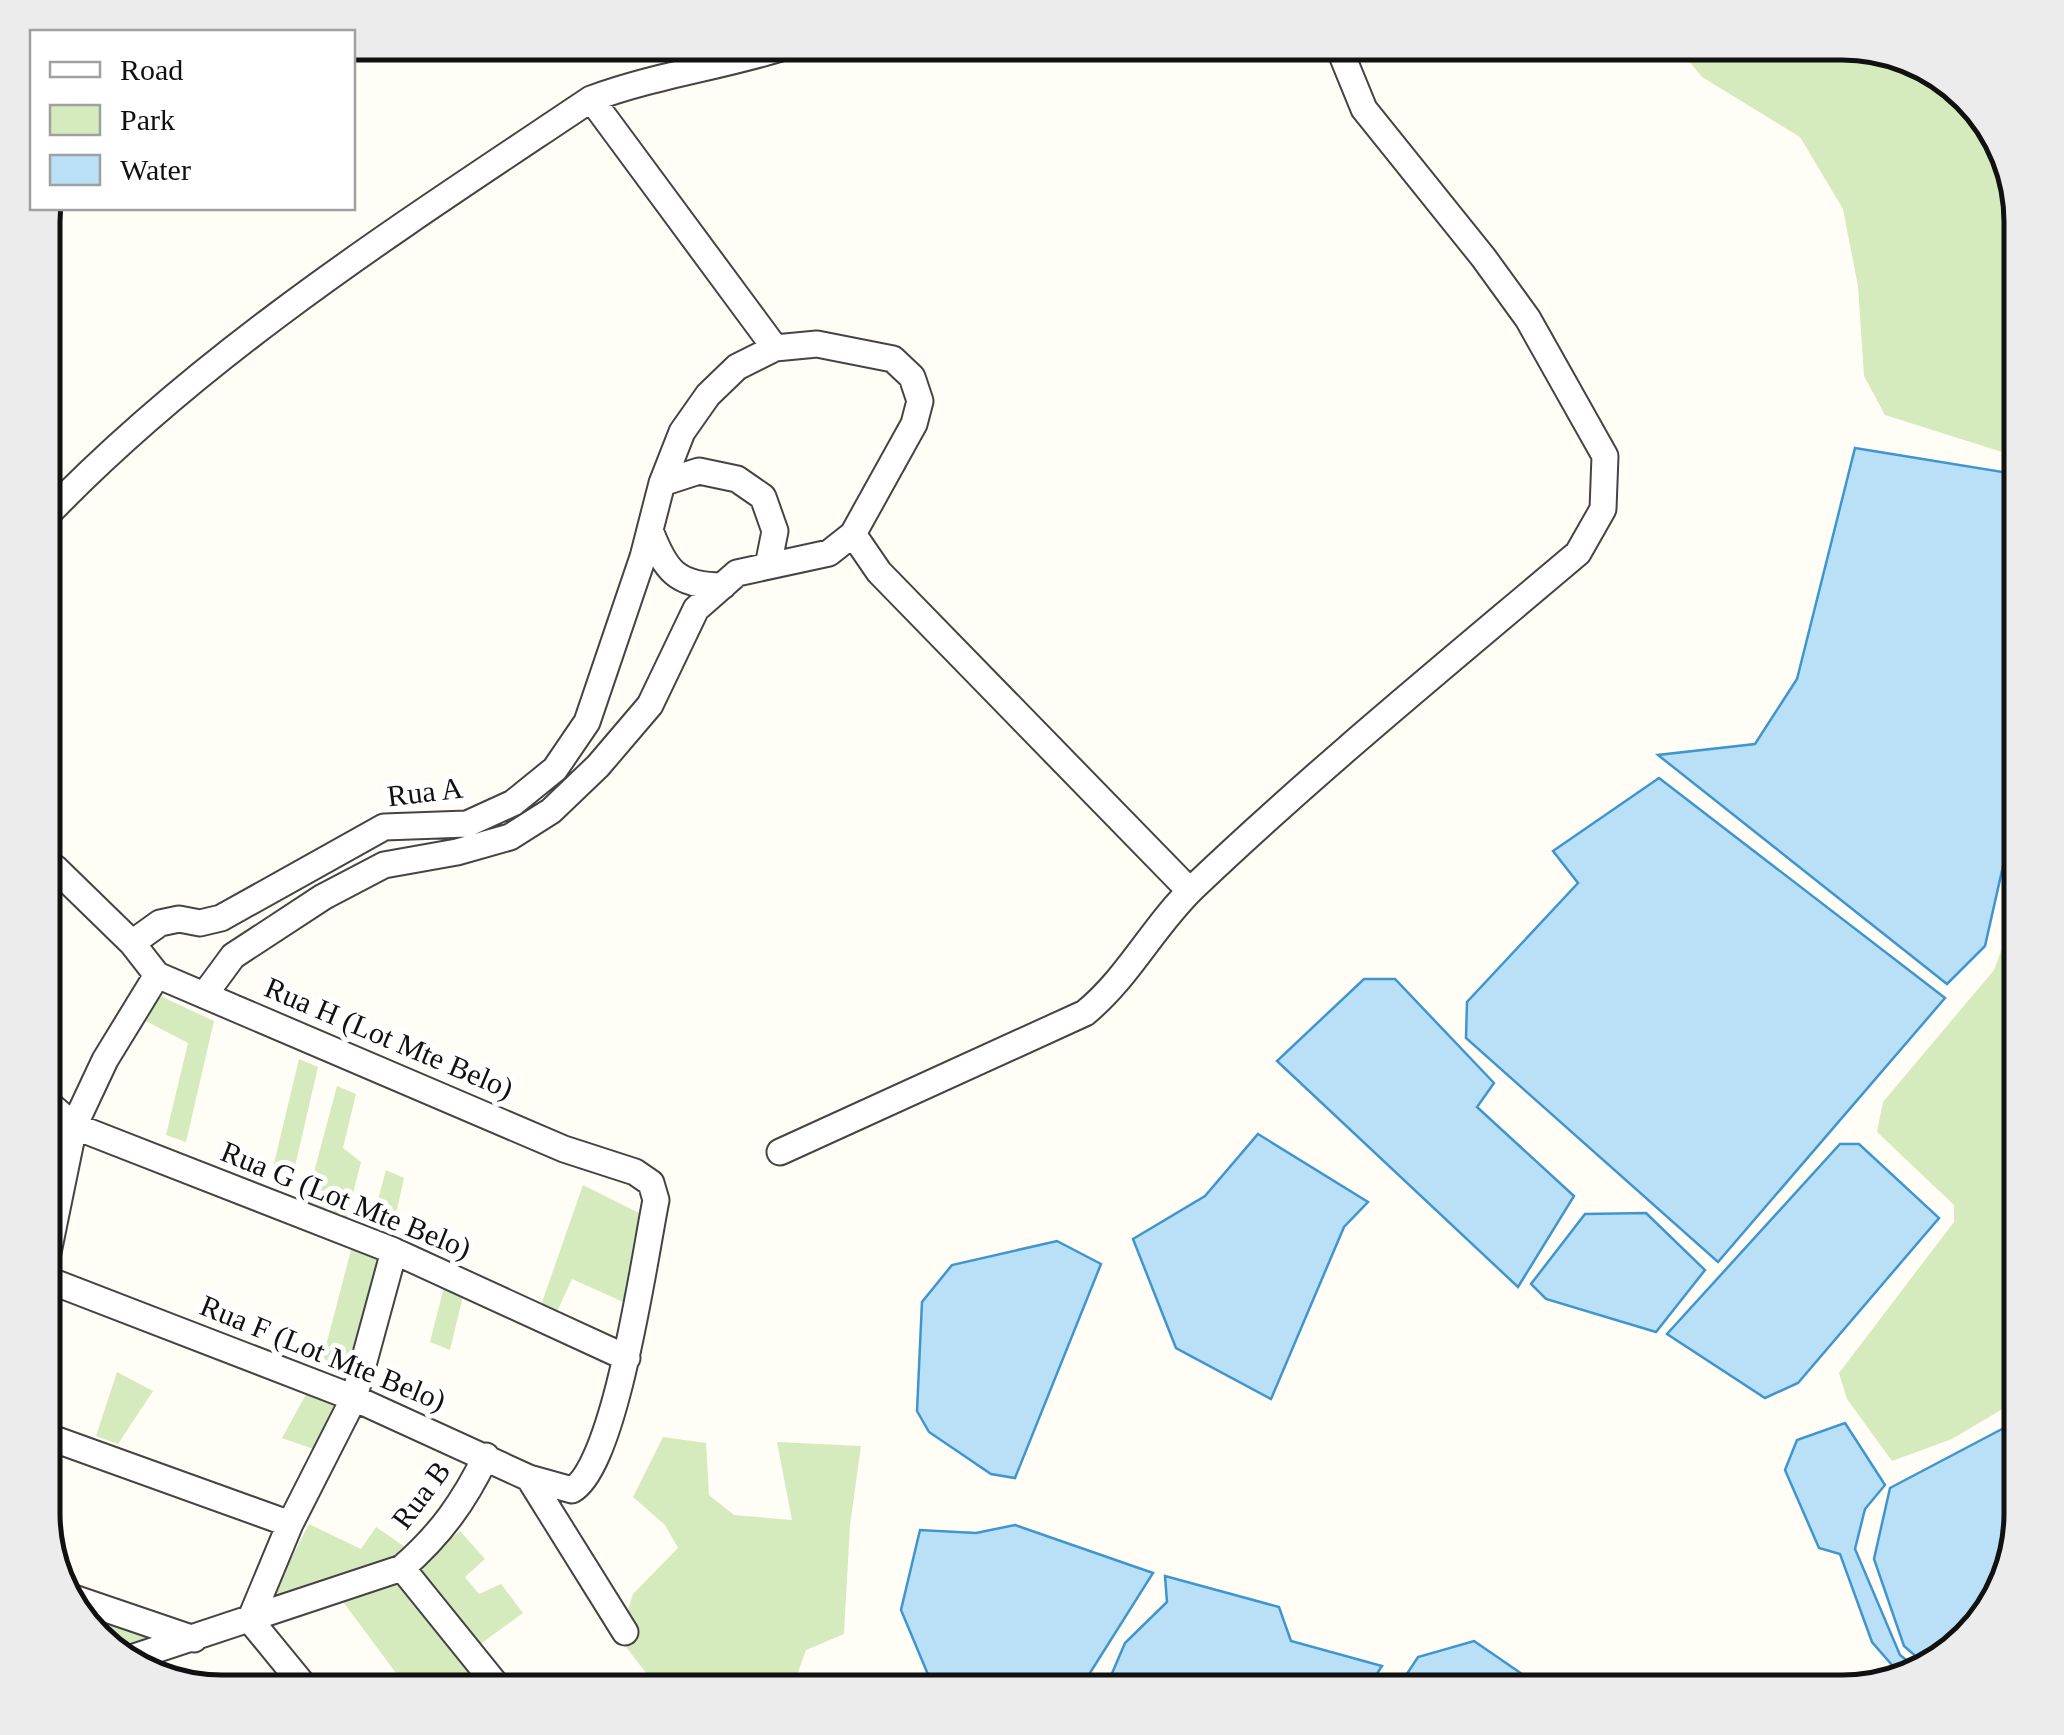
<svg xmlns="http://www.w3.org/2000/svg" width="2064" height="1735" font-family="'Times New Roman',serif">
<rect width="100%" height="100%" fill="#fffdf5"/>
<path fill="#d5ebbd" d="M 1674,43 L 1843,43 L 1961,87 L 2008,152 L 2021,221 L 2021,458 L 1885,415 L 1864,376 L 1858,286 L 1843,209 L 1800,137 L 1702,77 Z
M 2021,897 L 2021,1398 L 1952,1439 L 1892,1461 L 1847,1399 L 1839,1373 L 1954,1222 L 1954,1205 L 1877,1132 L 1883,1102 L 1994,970 Z
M 154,993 L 214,1021 L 186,1142 L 166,1135 L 188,1043 L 138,1017 Z
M 299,1059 L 318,1067 L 290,1188 L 270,1180 Z
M 337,1086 L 356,1094 L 343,1148 L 361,1162 L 346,1221 L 306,1202 Z
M 386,1170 L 404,1178 L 392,1232 L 371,1225 Z
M 583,1185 L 641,1214 L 632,1306 L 572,1279 L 555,1316 L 539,1311 Z
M 352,1246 L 379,1259 L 348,1378 L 321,1365 Z
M 444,1287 L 463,1296 L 450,1350 L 430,1342 Z
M 117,1372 L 153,1391 L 118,1444 L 96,1436 Z
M 310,1387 L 344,1401 L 316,1450 L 282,1438 Z
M 663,1437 L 706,1443 L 709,1495 L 734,1515 L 792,1520 L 777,1442 L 861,1446 L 850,1525 L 844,1634 L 806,1650 L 791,1692 L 743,1692 L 735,1679 L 706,1692 L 661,1692 L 619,1638 L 633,1594 L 678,1548 L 665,1525 L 633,1497 Z
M 309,1524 L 361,1549 L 376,1527 L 411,1551 L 266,1607 Z
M 460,1531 L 485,1559 L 465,1577 L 479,1594 L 501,1584 L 523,1613 L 479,1645 L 412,1569 Z
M 396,1577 L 478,1675 L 455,1692 L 410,1692 L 341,1599 Z
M 70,1605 L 163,1637 L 118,1653 L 103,1648 Z"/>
<path fill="#b9e0f7" stroke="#3f96cf" stroke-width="2.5" d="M 1855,448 L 2021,475 L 2021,812 L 2008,844 L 1985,946 L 1947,984 L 1658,755 L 1755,744 L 1797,679 Z
M 1659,778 L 1945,998 L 1718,1262 L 1466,1038 L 1467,1002 L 1578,883 L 1553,851 Z
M 1364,979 L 1395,979 L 1494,1083 L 1477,1107 L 1574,1196 L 1518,1287 L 1277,1061 Z
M 1258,1134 L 1368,1202 L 1344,1227 L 1271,1399 L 1176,1348 L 1133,1239 L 1205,1196 Z
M 1840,1144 L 1859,1144 L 1939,1218 L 1798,1383 L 1765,1398 L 1667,1334 Z
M 1646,1213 L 1705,1270 L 1656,1332 L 1546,1299 L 1531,1284 L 1585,1214 Z
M 1057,1241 L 1101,1264 L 1015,1478 L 991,1474 L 929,1432 L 917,1411 L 922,1302 L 952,1265 Z
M 2021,1419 L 2021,1514 L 1977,1632 L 1928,1667 L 1904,1646 L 1874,1559 L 1890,1488 Z
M 1845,1423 L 1885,1485 L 1865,1509 L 1855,1549 L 1900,1655 L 1921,1672 L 1905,1680 L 1872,1642 L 1840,1554 L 1819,1548 L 1785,1470 L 1797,1440 Z
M 1015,1525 L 1153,1573 L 1078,1692 L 948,1692 L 932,1684 L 901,1610 L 920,1530 L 976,1533 Z
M 1165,1576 L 1279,1607 L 1291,1641 L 1382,1666 L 1365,1692 L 1104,1692 L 1125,1643 L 1167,1602 Z
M 1474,1641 L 1548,1692 L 1395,1692 L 1418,1657 Z"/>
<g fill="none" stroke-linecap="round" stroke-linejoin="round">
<g stroke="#444" stroke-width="29">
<path id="street" d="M 591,99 L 775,348
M 662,483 L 699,471 L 737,479 L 763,497 L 775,531 L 768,566
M 43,519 C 203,352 400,227 591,99 C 658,74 729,66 797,43
M 650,530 C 665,570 676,586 723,586
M 853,534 L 879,572 L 1190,891
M 132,943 L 160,923 L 179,919 L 200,923 L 221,918 L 384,827 L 467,824 L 513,803 L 555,769 L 587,722 L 643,557 L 662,483 L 682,432 L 708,395 L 737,367 L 775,348 L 817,344 L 893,359 L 912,377 L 920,401 L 914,424 L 853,534 L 829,553 L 737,573 L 696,609 L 650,705 L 598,766 L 551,811 L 510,837 L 457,852 L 384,865 L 323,897 L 233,956 L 205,994
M 43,1099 L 74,1126 L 394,1251 L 627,1358
M 780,1152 L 1085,1013 C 1129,977 1153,926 1194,887 C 1317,770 1448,663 1578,553 L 1603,509 L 1605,456 L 1528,319 L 1483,257 L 1364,109 L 1337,43
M 43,1277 L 74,1126 L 105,1060 L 157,975
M 43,1278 L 354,1398 L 529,1478 L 572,1490 C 616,1465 645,1254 656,1200 L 651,1183 L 635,1172 L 564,1149 L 157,975 L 132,943 L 55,868 L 43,862
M 43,1435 L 290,1524
M 529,1478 L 625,1632
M 402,1568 L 502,1692
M 62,1594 L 194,1639
M 131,1658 L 402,1568 C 440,1535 464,1502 486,1456
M 309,1692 L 250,1620 L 290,1524 L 354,1398 L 394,1251"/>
</g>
<use href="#street" stroke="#fff" stroke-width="25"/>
</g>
<g text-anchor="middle" stroke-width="10" stroke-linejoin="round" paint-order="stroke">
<g font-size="30" fill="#111" stroke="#fff">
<text transform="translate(425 792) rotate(-7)" y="10">Rua A</text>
<text transform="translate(389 1038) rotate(23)" y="10">Rua H (Lot Mte Belo)</text>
<text transform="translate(346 1200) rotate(22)" y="10">Rua G (Lot Mte Belo)</text>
<text transform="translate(323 1353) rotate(22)" y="10">Rua F (Lot Mte Belo)</text>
<text transform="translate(421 1495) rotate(-53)" y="10">Rua B</text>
</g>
</g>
<path d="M0 0H2064V1735H0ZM222 60H1842A162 162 0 0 1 2004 222V1513A162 162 0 0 1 1842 1675H222A162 162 0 0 1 60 1513V222A162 162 0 0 1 222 60Z" fill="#ececec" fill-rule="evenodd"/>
<path fill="none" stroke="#111" stroke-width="5" d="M222 60H1842A162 162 0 0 1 2004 222V1513A162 162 0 0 1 1842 1675H222A162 162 0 0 1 60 1513V222A162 162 0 0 1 222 60Z"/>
<rect x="30" y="30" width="325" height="180" fill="#ffffff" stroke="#a0a0a0" stroke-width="2.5"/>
<rect x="50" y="62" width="50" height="15" fill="#ffffff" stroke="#a0a0a0" stroke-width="2.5"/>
<text x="120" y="80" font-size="30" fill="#111111">Road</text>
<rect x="50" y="105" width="50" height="30" fill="#d5ebbd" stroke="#a0a0a0" stroke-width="2.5"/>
<text x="120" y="130" font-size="30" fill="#111111">Park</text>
<rect x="50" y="155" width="50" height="30" fill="#b9e0f7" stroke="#a0a0a0" stroke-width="2.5"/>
<text x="120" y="180" font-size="30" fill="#111111">Water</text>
</svg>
